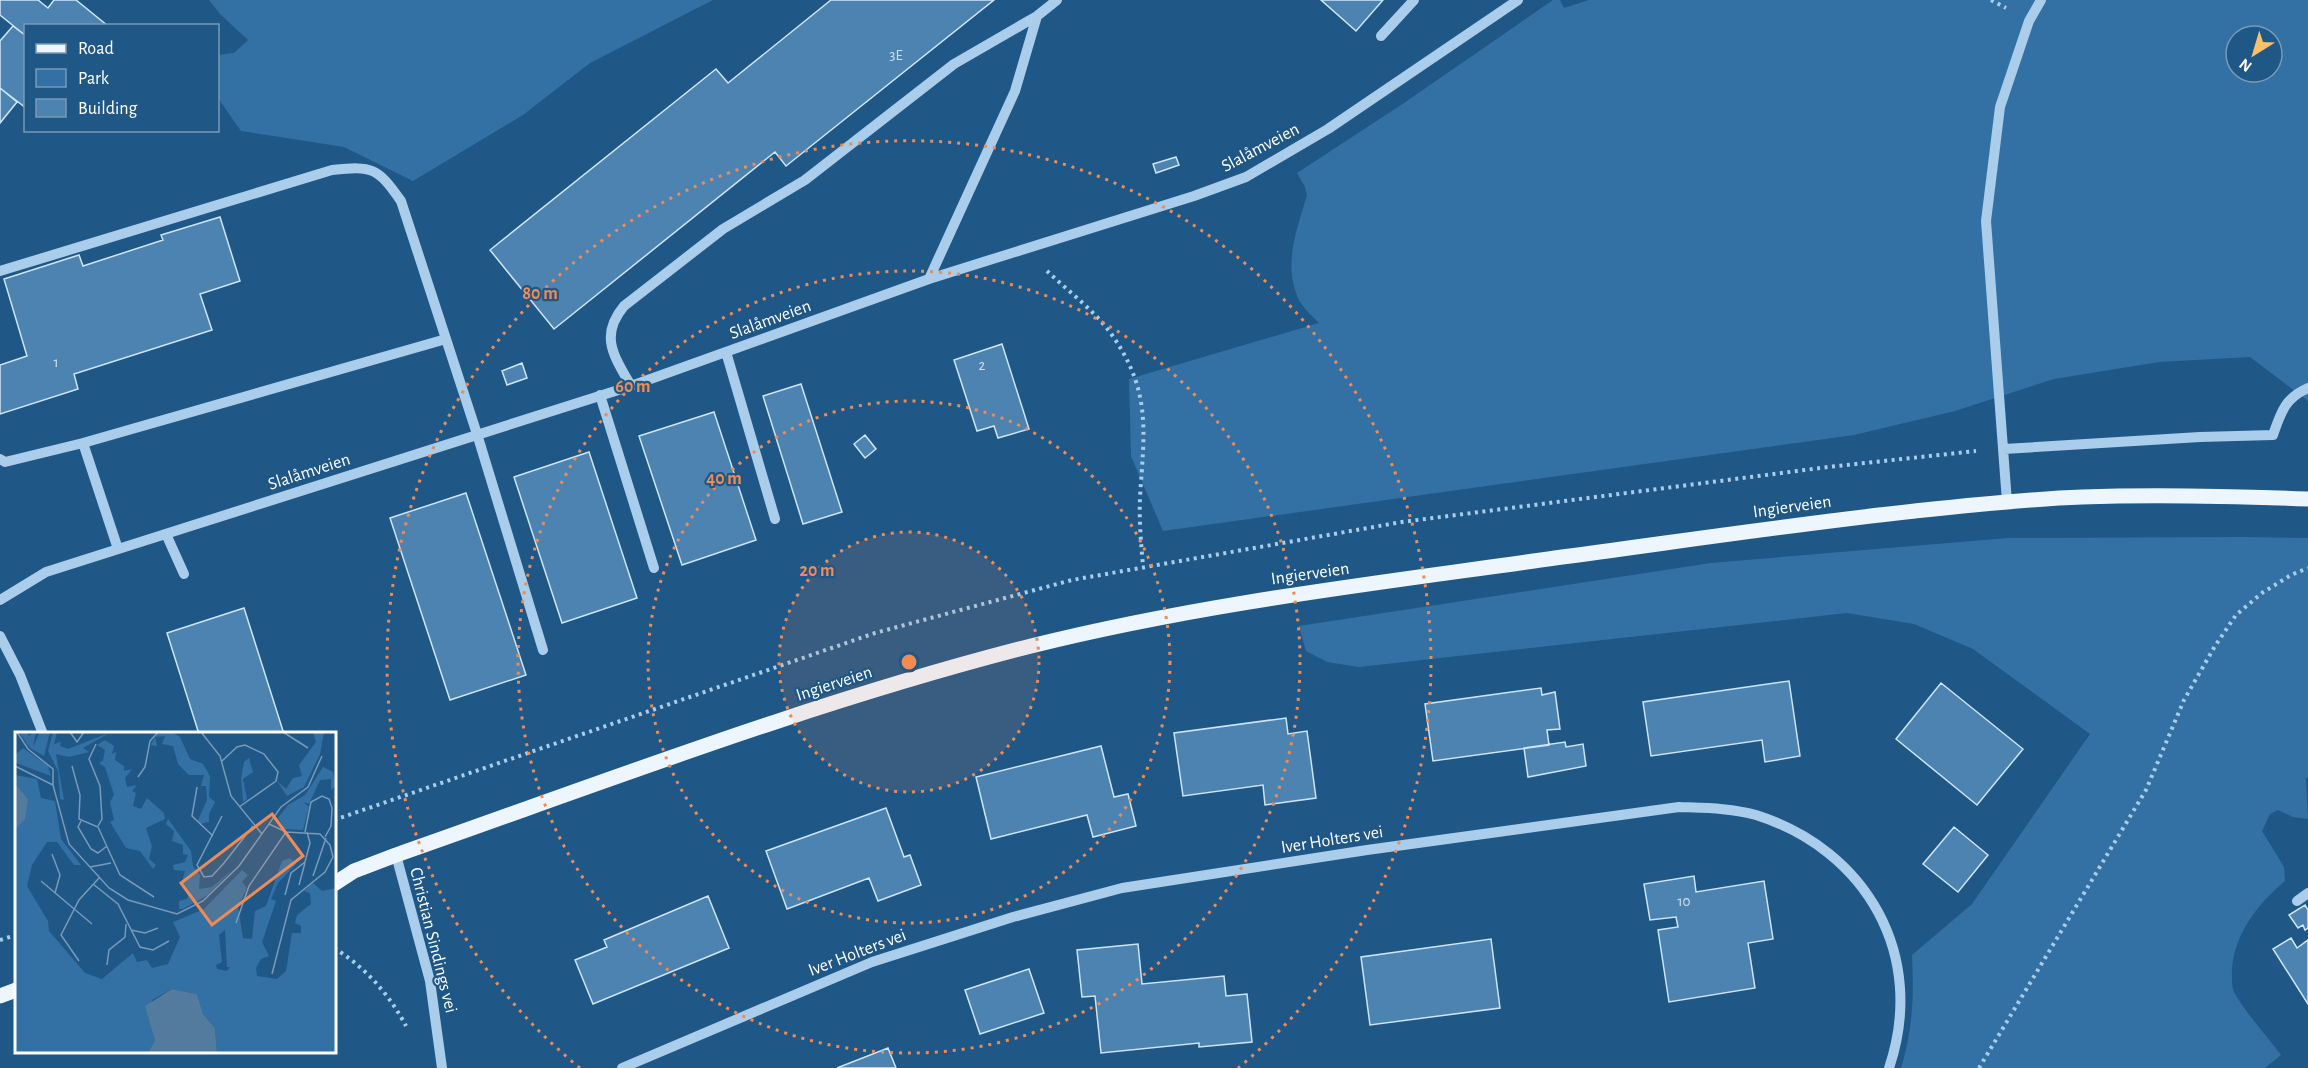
<svg xmlns="http://www.w3.org/2000/svg" width="2308" height="1068" font-family="'Alegreya Sans',sans-serif">
<rect width="100%" height="100%" fill="#1f5787"/>
<path fill="#3371a4" fill-rule="evenodd" d="M 209,0 L 713,0 L 590,63 L 523,115 L 413,181 L 344,147 L 241,131 L 218,98 L 218,55 L 234,53 L 248,40 L 220,14 Z
M 1553,0 L 1560,0 L 1564,8 L 1589,0 L 2308,0 L 2308,401 L 2250,357 L 2159,362 L 2054,379 L 1955,411 L 1854,435 L 1163,531 L 1131,456 L 1129,379 L 1319,323 C 1312,316 1303,308 1298,298 C 1283,264 1297,229 1307,195 L 1305,187 L 1297,173 L 1401,105 ZM 2236,36 L 2272,36 L 2272,72 L 2236,72 Z
M 2243,537 L 2308,538 L 2308,777 L 2306,779 L 2308,819 L 2293,817 L 2278,810 L 2270,814 L 2262,831 L 2284,867 L 2285,881 C 2256,905 2230,939 2232,979 C 2232,983 2232,988 2234,992 C 2244,1011 2268,1037 2281,1055 L 2265,1068 L 1901,1068 C 1913,1028 1914,996 1912,955 L 1972,904 L 2090,734 L 1973,649 L 1914,624 L 1847,613 L 1359,667 L 1327,662 L 1306,651 L 1299,626 L 1711,563 L 2008,538 Z"/>
<path fill="#4c83b1" stroke="#cde5f8" stroke-width="1.5" d="M 0,0 L 38,0 L 48,8 L 54,0 L 76,0 L 108,26 L 26,26 L 26,36 L 0,15 Z
M 831,0 L 994,0 L 786,166 L 775,152 L 554,329 L 490,250 L 716,69 L 728,83 Z
M 1321,0 L 1383,0 L 1356,31 Z
M 13,26 L 26,36 L 26,108 L 0,88 L 0,41 Z
M 0,88 L 17,102 L 0,123 Z
M 1176,157 L 1179,165 L 1156,173 L 1153,164 Z
M 220,217 L 240,281 L 200,294 L 212,330 L 74,374 L 78,389 L 0,414 L 0,365 L 27,356 L 4,279 L 79,255 L 83,266 L 163,240 L 161,235 Z
M 1002,344 L 1029,429 L 998,438 L 994,426 L 977,431 L 954,360 Z
M 522,363 L 527,378 L 507,385 L 502,371 Z
M 801,384 L 842,512 L 803,524 L 763,396 Z
M 714,412 L 756,540 L 682,565 L 639,436 Z
M 865,435 L 876,449 L 865,458 L 854,444 Z
M 589,452 L 637,598 L 562,623 L 514,477 Z
M 466,493 L 526,675 L 450,700 L 390,518 Z
M 244,608 L 284,734 L 199,734 L 167,633 Z
M 1789,681 L 1800,756 L 1765,762 L 1762,740 L 1651,756 L 1643,702 Z
M 1941,683 L 2023,749 L 1977,805 L 1896,739 Z
M 1541,688 L 1542,695 L 1555,692 L 1560,729 L 1547,730 L 1549,745 L 1433,761 L 1425,704 Z
M 1286,718 L 1288,734 L 1307,731 L 1316,798 L 1265,805 L 1263,785 L 1183,796 L 1174,733 Z
M 1565,742 L 1566,747 L 1583,744 L 1586,766 L 1528,777 L 1524,748 Z
M 1101,746 L 1114,797 L 1128,794 L 1136,826 L 1093,837 L 1087,815 L 991,839 L 976,777 Z
M 886,808 L 904,857 L 910,855 L 921,885 L 878,901 L 869,878 L 787,909 L 766,851 Z
M 1954,827 L 1988,855 L 1958,892 L 1923,864 Z
M 1694,876 L 1696,892 L 1764,881 L 1773,939 L 1748,943 L 1755,988 L 1669,1002 L 1658,930 L 1678,927 L 1676,917 L 1650,920 L 1644,884 Z
M 708,896 L 729,948 L 593,1004 L 575,960 L 607,947 L 604,940 Z
M 2305,905 L 2308,910 L 2308,928 L 2305,930 L 2303,925 L 2298,928 L 2289,915 Z
M 2291,938 L 2297,948 L 2308,940 L 2308,1004 L 2273,949 Z
M 1491,939 L 1500,1008 L 1370,1025 L 1361,957 Z
M 1138,944 L 1142,984 L 1224,976 L 1226,996 L 1247,994 L 1252,1042 L 1199,1047 L 1199,1043 L 1101,1053 L 1095,996 L 1082,997 L 1077,950 Z
M 1029,969 L 1044,1013 L 980,1034 L 965,990 Z
M 888,1048 L 896,1068 L 837,1068 Z"/>
<g fill="none" stroke-linecap="round" stroke-linejoin="round">
<path stroke="#a9cdea" stroke-width="4" stroke-dasharray="3 4.5" stroke-linecap="butt" d="M 1991,0 L 2006,8
M 1047,271 C 1069,292 1095,311 1112,335 C 1152,392 1144,433 1140,497 C 1139,520 1141,543 1143,566
M 334,820 L 875,633 L 1072,580 L 1402,522 L 1828,467 L 1976,451
M 0,940 L 16,935
M 334,948 C 365,967 389,994 406,1026
M 1979,1068 L 2146,790 L 2184,700 L 2215,646 L 2236,615 L 2262,593 L 2291,575 L 2308,568"/>
<path stroke="#a9cdea" stroke-width="10" d="M 1381,36 L 1414,0
M 0,271 L 332,170 C 373,166 377,167 401,201 L 477,434 L 543,650
M 929,279 L 1015,91 L 1037,16
M 726,352 L 775,519
M 631,386 C 614,356 599,336 624,306 L 723,229 L 805,180 L 954,64 L 1037,16 L 1057,0
M 600,395 L 654,568
M 83,443 L 118,549
M 2004,449 L 2200,437 L 2273,435 C 2281,412 2285,398 2308,388
M 0,459 L 5,462 L 83,443 L 446,339
M 2007,502 L 1986,221 L 2000,107 L 2029,21 L 2041,0
M 166,534 L 184,574
M 0,600 L 46,572 L 631,386 L 929,279 L 1194,196 L 1246,177 L 1328,129 L 1518,0
M 0,636 L 20,675 L 43,734
M 396,855 L 430,981 L 442,1068
M 2297,901 L 2308,893
M 622,1068 L 872,962 L 1013,917 L 1122,888 L 1367,850 L 1679,807 C 1705,808 1731,808 1756,815 C 1867,850 1927,956 1889,1068"/>
<path stroke="#edf5fe" stroke-width="15" d="M 334,884 L 354,871 L 396,855 C 607,781 815,701 1031,646 C 1203,603 1379,583 1555,558 C 1675,542 1795,524 1915,511 C 1971,505 2026,499 2082,497 C 2157,494 2233,496 2308,499
M 0,996 L 16,990"/>
</g>
<circle cx="909" cy="662" r="130" fill="#ef8b55" fill-opacity=".12"/>
<g fill="none" stroke="#ef8b55" stroke-width="3" stroke-dasharray="3 6">
<circle cx="909" cy="662" r="130"/>
<circle cx="909" cy="662" r="261"/>
<circle cx="909" cy="662" r="391"/>
<path d="M580 1068A522 522 0 1 1 1238 1068"/>
</g>
<g text-anchor="middle" stroke-width="4.5" stroke-linejoin="round" paint-order="stroke">
<g font-size="15" fill="#d2e0ec">
<text x="896" y="60">3E</text>
<text x="56" y="367">1</text>
<text x="982" y="370">2</text>
<text x="1684" y="906">10</text>
</g>
<g font-size="18" fill="#fff" stroke="#1f5787">
<text transform="translate(1260 147) rotate(-28)" y="6">Slalåmveien</text>
<text transform="translate(770 319) rotate(-20)" y="6">Slalåmveien</text>
<text transform="translate(309 471) rotate(-18)" y="6">Slalåmveien</text>
<text transform="translate(1792 506) rotate(-8)" y="6">Ingierveien</text>
<text transform="translate(1310 573) rotate(-8)" y="6">Ingierveien</text>
<text transform="translate(834 683) rotate(-18)" y="6">Ingierveien</text>
<text transform="translate(1332 839) rotate(-9)" y="6">Iver Holters vei</text>
<text transform="translate(434 940) rotate(76)" y="6">Christian Sindings vei</text>
<text transform="translate(857 952) rotate(-21)" y="6">Iver Holters vei</text>
</g>
</g>
<g transform="translate(15 732)">
<rect width="321" height="321" fill="#1f5787"/>
<path d="M 4,0 L 13,0 L 13,4 L 21,0 L 18,15 L 25,0 L 35,0 L 29,24 L 15,16 ZM 38,0 L 42,0 L 39,12 L 46,10 L 45,14 L 53,17 L 96,0 L 68,16 L 74,20 L 54,25 L 41,22 L 49,68 L 45,67 L 43,39 L 33,19 ZM 157,0 L 165,5 L 175,27 L 188,32 L 195,44 L 194,65 L 200,70 L 194,82 L 194,90 L 185,92 L 183,88 L 192,68 L 191,54 L 186,54 L 189,43 L 174,43 L 163,32 L 158,14 L 147,12 L 150,4 L 140,5 L 142,14 L 136,13 L 141,3 L 144,1 ZM 298,0 L 309,1 L 305,22 L 289,55 L 272,64 L 262,49 L 271,57 L 278,46 L 287,44 L 284,33 L 301,10 ZM 90,8 L 99,14 L 97,22 L 101,20 L 100,28 L 109,34 L 109,39 L 117,37 L 110,46 L 112,55 L 122,53 L 117,59 L 121,61 L 118,74 L 126,77 L 132,66 L 149,81 L 150,87 L 131,96 L 137,114 L 134,127 L 141,133 L 138,137 L 125,119 L 111,116 L 95,90 L 99,88 L 95,70 L 99,63 L 90,35 L 84,31 L 88,29 L 90,18 L 82,13 ZM 8,16 L 33,34 L 36,44 L 1,31 L 0,23 ZM 234,26 L 238,40 L 228,47 L 232,67 L 228,70 L 226,47 L 229,30 ZM 308,35 L 318,40 L 321,54 L 316,58 L 316,47 L 305,48 L 294,72 L 289,70 L 294,75 L 288,98 L 270,97 L 263,86 L 273,73 L 290,63 ZM 0,43 L 22,47 L 26,66 L 40,69 L 46,107 L 66,133 L 59,133 L 42,110 L 32,110 L 17,133 L 12,154 L 33,189 L 34,199 L 70,241 L 87,247 L 118,221 L 122,230 L 132,228 L 137,236 L 153,232 L 165,205 L 158,190 L 189,177 L 227,138 L 233,143 L 227,150 L 232,156 L 223,175 L 228,206 L 237,207 L 240,179 L 251,174 L 267,129 L 275,126 L 281,132 L 263,151 L 256,167 L 261,169 L 247,210 L 254,224 L 246,227 L 241,236 L 242,244 L 262,247 L 271,239 L 277,201 L 286,201 L 286,194 L 280,191 L 282,183 L 296,172 L 295,161 L 289,159 L 298,151 L 307,159 L 321,156 L 321,321 L 202,321 L 200,296 L 188,282 L 182,262 L 157,257 L 137,268 L 140,308 L 133,321 L 0,321 L 0,97 L 13,67 L 0,51 ZM 210,198 L 212,235 L 215,235 L 212,239 L 202,237 L 201,233 L 207,230 L 204,203 ZM 153,87 L 176,119 L 178,134 L 185,143 L 184,157 L 197,155 L 218,137 L 193,163 L 168,177 L 164,177 L 164,169 L 172,167 L 175,160 L 167,150 L 170,139 L 159,138 L 158,133 L 170,130 L 173,123 L 168,122 L 168,113 L 157,109 L 159,99 L 151,92 Z" fill="#3371a4" fill-rule="evenodd"/>
<path d="M 0,51 L 13,67 L 10,87 L 0,97 ZM 157,257 L 182,262 L 188,282 L 200,296 L 202,321 L 133,321 L 140,308 L 130,274 Z" fill="#537b9d"/>
<path fill="none" stroke="#799ab7" stroke-width="1.5" d="M 2,0 L 13,17 L 38,37 L 38,53M 55,0 L 62,10 L 69,0M 186,0 L 205,24 L 216,64 L 247,102M 268,0 L 293,16M 81,12 L 74,27 L 85,54 L 87,87 L 83,94M 207,29 L 222,15 L 230,13 L 249,22 L 263,40 L 261,49 L 224,75M 0,34 L 38,53 L 54,112 L 94,156 L 113,168 L 162,182 L 188,169 L 224,134 L 266,75 L 293,55 L 307,24M 57,34 L 65,63 L 64,87 L 83,95 L 105,143 L 139,165M 123,45 L 130,35 L 135,9 L 143,0M 182,55 L 177,84 L 198,104M 207,84 L 182,133 L 189,145 L 197,144 L 209,131 L 238,94M 66,89 L 63,95 L 76,117 L 83,121 L 92,114M 254,92 L 271,100 L 305,102 L 315,113 L 318,125 L 310,140 L 276,168 L 257,242M 290,100 L 296,70 L 307,64 L 314,67 L 317,76 L 316,94 L 310,105M 37,122 L 45,143 L 40,161M 75,135 L 96,131M 298,144 L 311,106M 26,149 L 77,192M 78,152 L 103,172 L 125,215 L 138,218 L 154,209M 284,153 L 290,131M 270,163 L 276,141 L 290,130 L 295,111 L 292,100M 221,191 L 234,154 L 271,100M 116,198 L 130,201 L 143,196M 64,229 L 46,203 L 64,168 L 84,146M 92,233 L 94,218 L 110,205 L 111,192"/>
<path fill="#ef8b55" fill-opacity="0.15" stroke="#ef8b55" stroke-width="3" d="M 257,82 L 288,124 L 197,193 L 166,151 Z"/>
<rect width="321" height="321" fill="none" stroke="#fff" stroke-width="3"/>
</g>
<circle cx="909" cy="662" r="9" fill="#ef8b55" stroke="#1f5787" stroke-width="3"/>
<g font-size="18" text-anchor="middle" font-weight="bold" fill="#ef8b55" stroke="#1f5787" stroke-width="4.5" stroke-linejoin="round" paint-order="stroke">
<text x="540" y="299">80 m</text>
<text x="633" y="392">60 m</text>
<text x="724" y="484">40 m</text>
<text x="817" y="576">20 m</text>
</g>
<rect x="24" y="24" width="195" height="108" fill="#1f5787" stroke="#799ab7" stroke-width="1.5"/>
<rect x="36" y="44" width="30" height="9" fill="#edf5fe" stroke="#799ab7" stroke-width="1.5"/>
<text x="78" y="54" font-size="18" fill="#ffffff">Road</text>
<rect x="36" y="69" width="30" height="18" fill="#3371a4" stroke="#799ab7" stroke-width="1.5"/>
<text x="78" y="84" font-size="18" fill="#ffffff">Park</text>
<rect x="36" y="99" width="30" height="18" fill="#4c83b1" stroke="#799ab7" stroke-width="1.5"/>
<text x="78" y="114" font-size="18" fill="#ffffff">Building</text>
<g transform="translate(2254 54) rotate(217)"><circle r="28" fill="#1f5787" stroke="#799ab7" stroke-width="1.5"/>
<path d="M0-4.5L10 22L0 15L-10 22Z" fill="#f8c069"/>
<text y="-9" font-size="16" font-weight="bold" text-anchor="middle" fill="#ffffff">N</text>
</g>
</svg>
